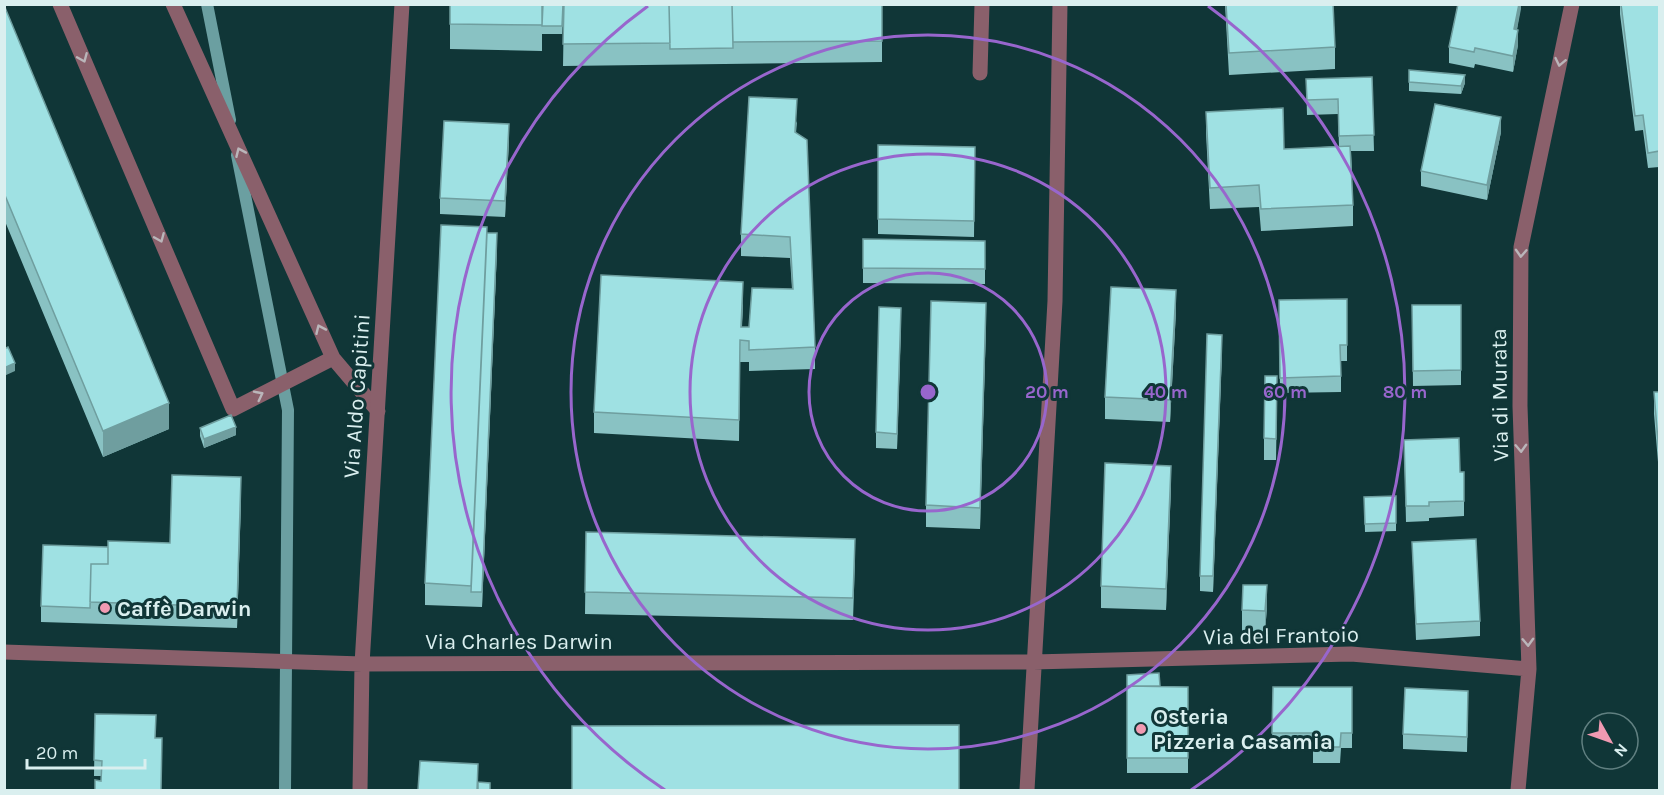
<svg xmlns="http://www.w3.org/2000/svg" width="1664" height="795" font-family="Karla,sans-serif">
<rect width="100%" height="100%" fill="#103637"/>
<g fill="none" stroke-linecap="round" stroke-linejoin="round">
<path stroke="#6b9fa1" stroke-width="12" d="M 207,4 L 230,120
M 237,155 L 288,410 L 285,790"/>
<path stroke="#8a606b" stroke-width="15" d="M 60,4 L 233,409 L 333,358
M 173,4 L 333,358 L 378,411
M 980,73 L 982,4"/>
<path stroke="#8a606b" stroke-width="15" d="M 4,652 L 362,664 L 1033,662 L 1351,654 L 1529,669
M 360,790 L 362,664 L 402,4
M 1027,790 L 1055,301 L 1060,4
M 1518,790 L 1529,669 L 1520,406 L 1521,247 L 1572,4"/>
</g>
<path fill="#89c2c3" d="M 450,4 L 882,4 L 882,62 L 563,66 L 564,7 L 562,34 L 542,34 L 542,51 L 450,49 Z
M 1225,4 L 1333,4 L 1335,47 L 1335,69 L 1229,75 Z
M 1521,4 L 1517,29 L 1518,45 L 1513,72 L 1475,64 L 1474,68 L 1449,63 L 1449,47 Z
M 1620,4 L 1659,4 L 1659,167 L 1648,168 L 1643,130 L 1635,131 L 1620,14 Z
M 4,5 L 169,429 L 103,457 L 4,219 Z
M 1409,70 L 1465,83 L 1461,94 L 1409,91 Z
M 1372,77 L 1374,151 L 1351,151 L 1353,205 L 1353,226 L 1261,231 L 1259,207 L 1210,209 L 1206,133 L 1206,112 L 1284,149 L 1339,146 L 1338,114 L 1307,115 L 1306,79 Z
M 797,121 L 796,133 L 815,347 L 815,369 L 749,371 L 749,362 L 740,362 L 739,441 L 594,433 L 594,412 L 743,304 L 742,327 L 749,327 L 792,289 L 790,258 L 741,256 L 741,234 Z
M 1501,132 L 1487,200 L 1421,186 L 1421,171 Z
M 509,140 L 505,217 L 440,214 L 440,198 Z
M 878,145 L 975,147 L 974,237 L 878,234 Z
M 487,233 L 497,249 L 482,607 L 425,605 L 425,583 Z
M 863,239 L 985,241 L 985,284 L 863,283 Z
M 1347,299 L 1347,361 L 1341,361 L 1341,392 L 1280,393 L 1279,300 Z
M 1412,305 L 1461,305 L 1461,385 L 1413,386 Z
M 1176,311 L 1170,422 L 1105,419 L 1105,397 Z
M 901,324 L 897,449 L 876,448 L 876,432 Z
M 986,325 L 980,529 L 926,527 L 926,505 Z
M 1222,351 L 1213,592 L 1200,591 L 1200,576 Z
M 1654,392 L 1659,392 L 1659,474 L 1654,414 Z
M 1277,398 L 1276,460 L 1264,460 L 1264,438 Z
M 200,428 L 236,435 L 204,448 L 200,436 Z
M 1404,440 L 1460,472 L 1464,472 L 1464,516 L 1429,518 L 1429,521 L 1406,522 Z
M 1171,487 L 1166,610 L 1101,608 L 1101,586 Z
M 1396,496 L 1396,531 L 1365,532 L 1364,497 Z
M 241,499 L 237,628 L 41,622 L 41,606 L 108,547 L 170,543 Z
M 586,532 L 855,560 L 853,620 L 585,614 Z
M 1412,542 L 1480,621 L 1480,636 L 1416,640 Z
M 1267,607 L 1265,632 L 1242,631 L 1242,610 Z
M 1127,686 L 1188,687 L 1188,773 L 1127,773 Z
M 1273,687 L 1352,687 L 1352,748 L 1341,748 L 1340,763 L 1313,763 L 1313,749 L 1272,748 Z
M 1468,706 L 1467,752 L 1403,749 L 1403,734 Z
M 95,714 L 156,715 L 101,776 L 94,776 Z"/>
<path fill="#6f9e9f" d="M 1519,4 L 1521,4 L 1521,9 L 1514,45 L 1514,29 Z
M 1518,30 L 1518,45 L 1513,72 L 1513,56 Z
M 1465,75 L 1465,83 L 1461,94 L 1461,86 Z
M 1501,117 L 1501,132 L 1487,200 L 1487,185 Z
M 509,124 L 509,140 L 505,217 L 505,201 Z
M 497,233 L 497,249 L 482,607 L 482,592 Z
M 743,282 L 743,304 L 741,340 Z
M 1176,290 L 1176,311 L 1170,422 L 1170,400 Z
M 986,303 L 986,325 L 980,529 L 980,508 Z
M 901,308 L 901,324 L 897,449 L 897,434 Z
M 1222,335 L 1222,351 L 1213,592 L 1213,576 Z
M 15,363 L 15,371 L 4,376 L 4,368 Z
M 169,403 L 169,429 L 103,457 L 103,431 Z
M 236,427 L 236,435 L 204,448 L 204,439 Z
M 1171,466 L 1171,487 L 1166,610 L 1166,589 Z
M 241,477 L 241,499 L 237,628 L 237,607 Z
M 1267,585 L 1267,607 L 1265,632 L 1265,611 Z"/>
<path fill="#9fe1e3" stroke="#6f9e9f" stroke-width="1.5" d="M 450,4 L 542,4 L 542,25 L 450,24 Z
M 543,4 L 563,4 L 562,26 L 542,26 Z
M 564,4 L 669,4 L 670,43 L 563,44 Z
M 669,4 L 732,4 L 733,48 L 670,49 Z
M 732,4 L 882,4 L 882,41 L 733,42 Z
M 1226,4 L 1333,4 L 1335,47 L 1229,53 Z
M 1458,4 L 1519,4 L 1514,29 L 1518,30 L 1513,56 L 1475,48 L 1474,52 L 1449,47 Z
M 1621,4 L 1659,4 L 1659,151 L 1648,153 L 1643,115 L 1635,116 Z
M 4,5 L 169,403 L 103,431 L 4,193 Z
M 1409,70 L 1465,75 L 1461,86 L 1409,82 Z
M 1372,77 L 1374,135 L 1339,136 L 1338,99 L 1307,100 L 1306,79 Z
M 749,97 L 797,99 L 795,132 L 807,140 L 815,347 L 749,350 L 749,341 L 740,340 L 739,420 L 594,412 L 601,275 L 743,282 L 741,327 L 749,327 L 752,288 L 793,289 L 790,237 L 741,234 Z
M 1435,104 L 1501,117 L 1487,185 L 1421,171 Z
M 1283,108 L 1284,149 L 1350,146 L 1353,205 L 1261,209 L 1259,185 L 1210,188 L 1206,112 Z
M 444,121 L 509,124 L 505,201 L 440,198 Z
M 878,145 L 975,147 L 974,221 L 878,219 Z
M 441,225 L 487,227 L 471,586 L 425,583 Z
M 487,233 L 497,233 L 482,592 L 471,592 Z
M 863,239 L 985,241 L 985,269 L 863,268 Z
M 1111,287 L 1176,290 L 1170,400 L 1105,397 Z
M 1347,299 L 1347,345 L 1340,345 L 1341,376 L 1280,378 L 1279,300 Z
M 931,301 L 986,303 L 980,508 L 926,505 Z
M 1412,305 L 1461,305 L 1461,370 L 1413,371 Z
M 879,307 L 901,308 L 897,434 L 876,432 Z
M 1207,334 L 1222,335 L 1213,576 L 1200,576 Z
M 8,347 L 15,363 L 4,368 L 4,349 Z
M 1265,376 L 1277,376 L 1276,439 L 1264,438 Z
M 1654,392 L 1659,392 L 1659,453 Z
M 231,415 L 236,427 L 204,439 L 200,428 Z
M 1459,438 L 1460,472 L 1464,472 L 1464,501 L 1429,502 L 1429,506 L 1406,506 L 1404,440 Z
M 1105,463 L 1171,466 L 1166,589 L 1101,586 Z
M 172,475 L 241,477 L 237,607 L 90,602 L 91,564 L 108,564 L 108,541 L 170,543 Z
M 1396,496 L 1396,523 L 1365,524 L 1364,497 Z
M 586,532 L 855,539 L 853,598 L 585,592 Z
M 1476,539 L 1480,621 L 1416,624 L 1412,542 Z
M 43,545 L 108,547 L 108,564 L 91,564 L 90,608 L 41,606 Z
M 1243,585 L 1267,585 L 1265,611 L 1242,610 Z
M 1159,673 L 1160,686 L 1127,686 L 1127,675 Z
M 1127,686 L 1188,687 L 1188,758 L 1127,758 Z
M 1273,687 L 1352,687 L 1352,733 L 1341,733 L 1340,747 L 1313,747 L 1313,733 L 1272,733 Z
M 1405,688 L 1468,691 L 1467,737 L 1403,734 Z
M 95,714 L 156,715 L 155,738 L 162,738 L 161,790 L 95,790 L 95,780 L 101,781 L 102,761 L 94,760 Z
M 959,725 L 959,790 L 572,790 L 572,726 Z
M 420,761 L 478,764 L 477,790 L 418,790 Z
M 478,782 L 490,783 L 490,790 L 478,790 Z"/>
<defs><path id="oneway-chevron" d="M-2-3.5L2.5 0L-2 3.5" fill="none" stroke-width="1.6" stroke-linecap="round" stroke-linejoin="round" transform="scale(1.5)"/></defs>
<g stroke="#bab6ba">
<use href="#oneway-chevron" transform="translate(83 58) rotate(67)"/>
<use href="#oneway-chevron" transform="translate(1560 62) rotate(102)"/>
<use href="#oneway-chevron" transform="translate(240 152) rotate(-114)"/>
<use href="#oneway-chevron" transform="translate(160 238) rotate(67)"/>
<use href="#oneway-chevron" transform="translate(1521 253) rotate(93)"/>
<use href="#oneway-chevron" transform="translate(320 329) rotate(-114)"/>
<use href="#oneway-chevron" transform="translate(259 395) rotate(-27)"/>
<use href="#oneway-chevron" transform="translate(1521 448) rotate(88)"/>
<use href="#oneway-chevron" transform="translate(1528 642) rotate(88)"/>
</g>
<g fill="none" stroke="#9866cd" stroke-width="3">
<circle cx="928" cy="392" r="119"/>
<circle cx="928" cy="392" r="238"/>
<circle cx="928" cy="392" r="357"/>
<path d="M665 790A477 477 0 0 1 648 6M1208 6A477 477 0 0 1 1191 790"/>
</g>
<g fill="#f19ab2" stroke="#103637" stroke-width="2">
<circle cx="105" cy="608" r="6"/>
<circle cx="1141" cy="729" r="6"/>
</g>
<g text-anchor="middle" stroke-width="6" stroke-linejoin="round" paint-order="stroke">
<g font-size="22" fill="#daefef" stroke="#103637">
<text transform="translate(1499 395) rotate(-91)" y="8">Via di Murata</text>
<text transform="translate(356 396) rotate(-86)" y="8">Via Aldo Capitini</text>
<text transform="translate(1281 635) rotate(-1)" y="8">Via del Frantoio</text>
<text x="519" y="649">Via Charles Darwin</text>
</g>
<g font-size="22" font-weight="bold" fill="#daefef" stroke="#103637" text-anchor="start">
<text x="117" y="616">Caffè Darwin</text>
<text x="1153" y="724">Osteria<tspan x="1153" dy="25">Pizzeria Casamia</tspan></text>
</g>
</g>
<circle cx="928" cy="392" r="9" fill="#9866cd" stroke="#103637" stroke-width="3"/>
<g font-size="18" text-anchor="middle" font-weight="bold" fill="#9866cd" stroke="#103637" stroke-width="6" stroke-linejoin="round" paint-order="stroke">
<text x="1047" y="398">20 m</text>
<text x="1166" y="398">40 m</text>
<text x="1285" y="398">60 m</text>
<text x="1405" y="398">80 m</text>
</g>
<rect width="1664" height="795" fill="none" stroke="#daefef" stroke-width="12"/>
<g transform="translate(1610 741) rotate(130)"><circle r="28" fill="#103637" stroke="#618081" stroke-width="1.5"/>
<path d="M0-4.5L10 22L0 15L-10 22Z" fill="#f19ab2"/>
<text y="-9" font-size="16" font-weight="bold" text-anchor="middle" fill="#daefef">N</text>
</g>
<path d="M27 759v9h118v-9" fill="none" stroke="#daefef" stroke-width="3"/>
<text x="36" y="759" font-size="18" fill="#daefef" stroke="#103637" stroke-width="4.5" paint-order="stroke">20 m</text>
</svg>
